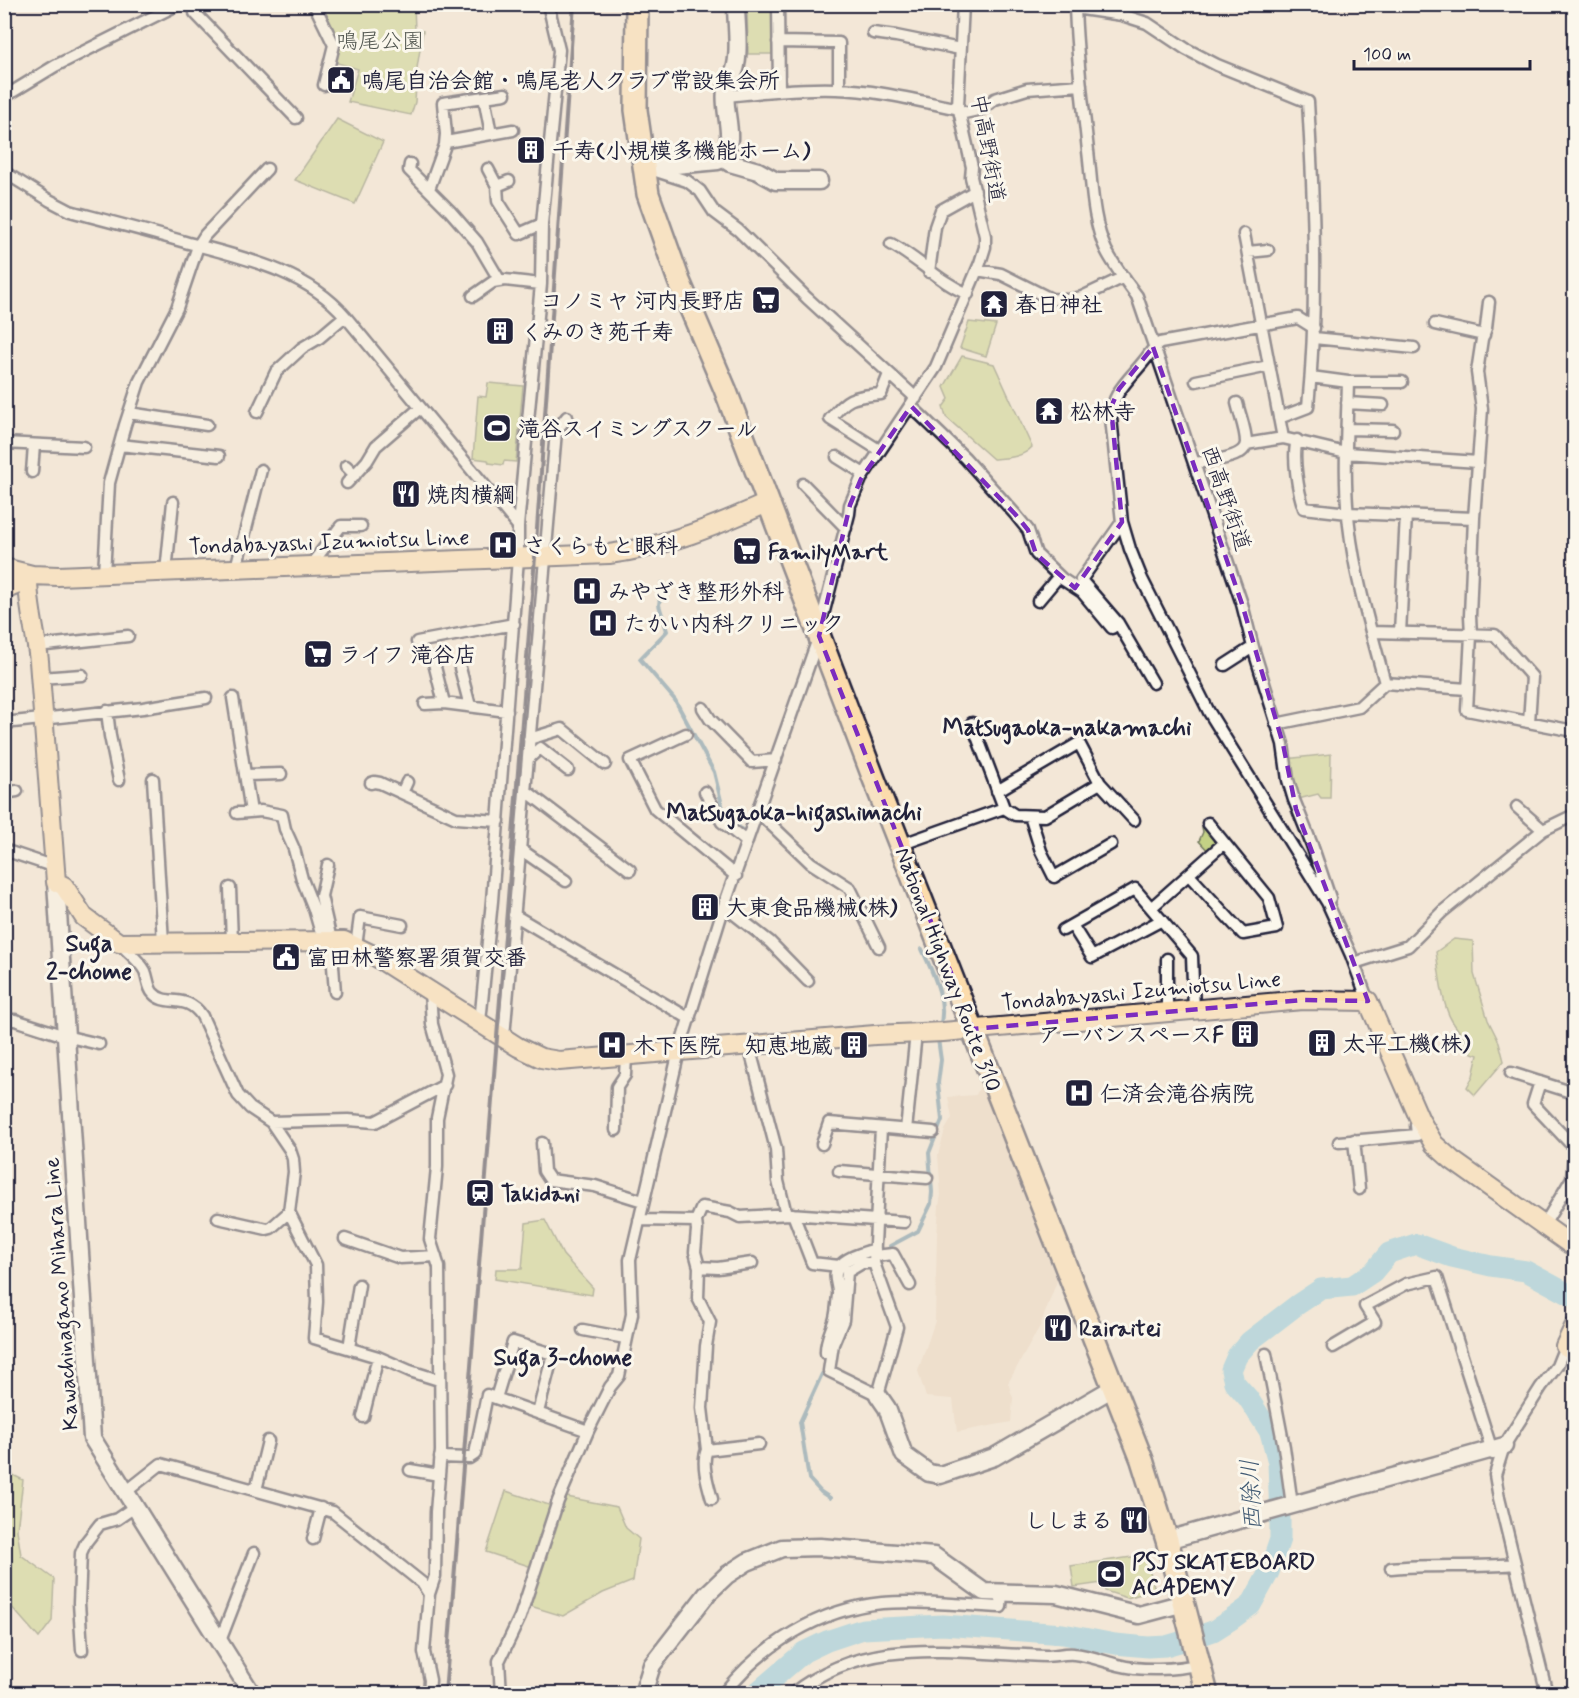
<svg xmlns="http://www.w3.org/2000/svg" width="1579" height="1698" font-family="Mynerve,'Klee One',sans-serif">
<rect width="100%" height="100%" fill="#f3e7d7"/>
<filter id="ink" filterUnits="userSpaceOnUse"><feTurbulence type="fractalNoise" baseFrequency=".0167" numOctaves="2"/><feDisplacementMap in="SourceGraphic" scale="12" xChannelSelector="R" yChannelSelector="G"/><feConvolveMatrix kernelMatrix="1 2 1 2 8 2 1 2 1" color-interpolation-filters="sRGB"/></filter>
<g filter="url(#ink)">
<path fill="#e9d4be" d="M 981,1084 L 1057,1281 L 1040,1326 L 1008,1383 L 1013,1398 L 1011,1422 L 957,1432 L 953,1399 L 926,1397 L 918,1371 L 935,1321 L 937,1237 L 939,1206 L 941,1195 L 938,1155 L 945,1130 L 952,1118 L 948,1097 L 976,1095 Z"/>
<path fill="#c4d185" stroke="#737a60" stroke-width="1.5" d="M 318,5 L 414,5 L 415,30 L 423,31 L 417,68 L 415,102 L 411,115 L 348,102 L 358,69 L 334,62 Z
M 747,5 L 776,5 L 777,54 L 748,54 Z
M 337,119 L 383,142 L 355,204 L 295,180 Z
M 969,322 L 996,325 L 986,356 L 960,348 Z
M 962,356 L 994,364 L 1032,447 C 1022,458 1007,458 993,459 L 946,417 L 943,407 L 949,399 L 944,387 Z
M 488,383 L 523,386 L 516,462 L 504,461 L 503,465 L 489,463 L 488,460 L 473,458 L 478,396 L 486,397 Z
M 1331,754 L 1330,798 L 1321,798 L 1318,794 L 1294,800 L 1285,759 Z
M 1206,823 L 1222,843 L 1210,853 L 1199,841 L 1203,832 L 1202,827 Z
M 1454,939 L 1473,941 L 1474,974 L 1488,1020 L 1499,1042 L 1504,1061 L 1475,1095 L 1467,1087 L 1473,1076 L 1478,1055 L 1472,1053 C 1466,1037 1460,1034 1452,1021 C 1442,1005 1439,971 1436,952 Z
M 545,1220 L 563,1255 L 593,1288 L 592,1295 L 495,1279 L 496,1269 L 522,1269 L 526,1223 Z
M 5,1471 L 23,1480 L 17,1530 L 21,1555 L 54,1579 L 52,1621 L 39,1638 L 10,1605 L 5,1609 Z
M 506,1491 L 552,1506 L 532,1567 L 486,1552 Z
M 562,1496 L 617,1507 L 626,1528 L 639,1539 L 633,1581 L 603,1593 L 563,1616 L 527,1605 Z
M 1145,1555 L 1155,1590 L 1127,1598 L 1105,1591 L 1102,1583 L 1074,1587 L 1071,1566 Z"/>
<g fill="none" stroke-linecap="round" stroke-linejoin="round">
<path stroke="#59839d" stroke-width="4" d="M 662,583 L 659,605 L 667,631 L 640,659 L 675,700 L 714,772 L 724,813 L 742,830
M 922,949 C 932,972 948,1001 940,1026
M 890,1246 L 918,1231 L 931,1204 L 932,1192 L 929,1153 L 942,1120 L 938,1083 L 941,1060 L 938,1039
M 822,1374 L 800,1422 L 809,1479 L 821,1492 L 830,1498"/>
<path stroke="#7ec4df" stroke-width="21" d="M 755,1694 L 804,1652 L 827,1641 L 863,1629 L 943,1625 L 1063,1634 L 1115,1644 L 1148,1647 L 1166,1646 L 1190,1639 L 1213,1631 L 1232,1619 L 1251,1605 L 1269,1572 L 1280,1539 L 1280,1520 L 1278,1462 L 1270,1432 L 1248,1398 L 1234,1382 L 1231,1370 L 1237,1356 L 1250,1341 L 1297,1305 L 1321,1289 L 1352,1286 L 1373,1272 L 1389,1253 L 1416,1244 L 1452,1257 L 1491,1266 L 1526,1271 L 1574,1297"/>
<g stroke="#22223b" stroke-width="15">
<path id="street" d="M 195,4 L 195,13 L 296,118
M 314,4 L 334,45 L 324,85
M 778,4 L 779,90
M 1075,4 C 1076,54 1083,102 1088,151 C 1092,183 1092,220 1106,250 C 1114,266 1126,281 1137,296 L 1242,604 L 1254,651 L 1283,744 L 1288,780 L 1294,800 L 1312,845 L 1330,898 L 1327,902
M 1075,8 L 1122,15 L 1147,23 L 1186,49 L 1217,65 L 1308,102 C 1314,203 1318,306 1308,407 L 1279,418
M 873,33 L 896,36 L 960,49
M 778,42 L 839,43 L 839,89
M 726,96 C 762,92 799,88 836,89 C 877,90 919,101 959,109 L 964,113 L 982,109 L 995,99 L 1027,89 L 1081,85
M 4,97 L 55,66 L 179,4
M 484,97 L 491,134
M 446,142 L 513,130
M 410,164 L 409,170 L 450,211 L 477,242 L 500,281
M 488,169 L 497,186 L 498,201 L 519,234 L 542,224
M 656,171 L 687,181 L 700,191 L 714,212 L 738,230 L 807,298 L 916,398
M 4,172 L 49,200 L 70,211 C 108,221 147,231 185,242 C 240,257 306,270 345,316 L 518,526
M 497,186 L 509,181
M 429,189 L 445,145 L 446,134 L 443,103 L 505,94
M 1244,234 L 1283,438
M 891,244 C 919,259 939,282 968,294
M 1248,252 L 1268,250
M 977,270 L 1001,274 L 1051,299 L 1067,300 L 1082,297 L 1124,277
M 929,272 L 935,227 L 941,210 L 975,191
M 473,296 L 493,282 L 505,280 L 541,284
M 1489,302 L 1486,328 L 1482,339 L 1477,372 L 1482,409 L 1474,518 L 1470,616 L 1471,635 L 1467,710 L 1574,731
M 1435,324 L 1484,335
M 1314,328 L 1298,318 L 1160,343 C 1152,348 1150,354 1144,361 C 1129,380 1112,392 1111,418 L 1122,522 L 1130,549 L 1142,579 L 1209,712 L 1327,902 L 1351,955 L 1368,1001
M 1314,338 L 1414,348
M 1311,377 L 1348,382 L 1402,382
M 1196,381 L 1269,366
M 1348,382 C 1347,429 1343,478 1349,525 C 1355,578 1371,631 1385,683
M 1347,403 L 1383,405
M 911,406 L 965,458 L 1015,514 L 1028,530 L 1036,554 L 1062,579 L 1082,592 L 1112,628 L 1118,623
M 257,412 L 276,372 L 302,348 L 319,338 L 345,316
M 129,413 L 207,425
M 1347,429 L 1393,430
M 1297,440 C 1292,457 1298,492 1304,508 L 1348,513 L 1474,518
M 4,443 L 84,447
M 1246,444 L 1283,438 L 1346,453 L 1478,462
M 120,445 L 219,456
M 879,450 L 830,419 C 848,396 853,397 881,394 L 889,374
M 837,457 L 864,474
M 1196,463 C 1208,461 1247,459 1246,442 C 1246,430 1240,416 1237,403
M 346,466 L 355,475
M 32,472 L 34,445
M 347,483 L 367,461 L 376,446 L 420,408
M 803,484 L 846,528
M 1122,522 L 1081,580 L 1118,623 L 1153,683
M 310,566 L 341,526 L 361,526
M 236,568 L 261,470
M 166,572 L 173,502
M 104,574 L 109,483 L 125,425 L 139,382 L 177,308 L 198,246 L 205,235 L 267,169
M 1038,601 L 1059,576
M 1371,632 L 1495,635 L 1532,677 L 1529,722
M 1400,633 L 1406,515
M 417,642 L 514,624
M 37,646 L 128,636
M 433,659 L 444,703
M 1225,665 L 1253,647
M 460,668 L 470,706
M 40,678 L 82,675
M 233,698 L 251,812
M 425,704 L 444,703 L 507,711
M 703,708 L 710,719 L 752,762 L 776,760
M 107,711 L 110,736 L 119,780
M 4,723 L 143,708 L 206,698
M 972,723 L 1004,808 L 1015,815 L 1045,816 L 1100,783
M 1276,724 L 1359,707 L 1385,683 L 1467,689
M 686,734 L 630,760 L 655,809 L 736,876
M 529,739 L 562,729 L 605,764
M 528,759 L 540,748 L 568,770
M 245,775 L 281,774
M 153,779 L 163,942
M 371,783 L 374,782 L 380,783 L 456,818 L 499,821
M 525,790 L 630,870
M 997,791 L 1079,743 L 1100,783 L 1134,820
M 705,792 L 722,822 L 747,842
M 4,793 L 17,791
M 402,793 L 407,782
M 1517,807 L 1543,830
M 758,812 L 811,863 L 850,888 L 879,947
M 237,813 L 261,811 L 282,815 L 285,829 L 294,849 L 302,879 L 314,909 L 323,940
M 1030,816 L 1041,851 L 1054,877 L 1111,844
M 900,845 L 1004,808
M 520,849 L 566,881
M 4,850 L 55,867
M 328,865 L 321,896 L 331,940 L 335,992
M 1189,875 L 1243,934 L 1277,928 L 1269,898 L 1208,823
M 230,888 L 232,941
M 724,906 L 770,942 L 808,981
M 1152,907 L 1224,843
M 514,915 L 690,1019
M 1072,925 L 1092,957 L 1162,920
M 1063,930 L 1135,889 L 1192,956 L 1194,1010
M 119,943 C 128,952 139,960 145,971 C 148,978 148,988 153,993 C 166,1008 186,992 202,1016 L 238,1095 L 250,1108 L 271,1122 L 290,1150 L 293,1159 L 294,1172 L 289,1212 L 316,1265 L 317,1302 L 314,1338 L 378,1357 L 410,1371 L 439,1380
M 356,946 L 360,917 L 402,925
M 1167,959 L 1167,1013
M 1354,963 L 1408,946 L 1442,912 L 1543,830 L 1574,815
M 4,1020 L 15,1020 L 65,1036 L 99,1044
M 480,1022 L 492,901 L 518,558 L 518,526 L 541,284 L 542,224 L 559,50 L 548,4
M 504,1037 L 556,431 L 567,417
M 749,1046 L 776,1149 L 778,1181 L 786,1214
M 1511,1073 L 1574,1093
M 1540,1082 L 1533,1104 L 1569,1142 L 1574,1144
M 271,1122 L 348,1120 L 375,1122 L 445,1085
M 616,1130 L 617,1087 L 625,1075 L 626,1057
M 906,1130 L 916,1033
M 1354,1140 L 1359,1189
M 1339,1142 L 1417,1135 L 1416,1125 L 1420,1120
M 542,1143 L 544,1171 L 550,1180 L 595,1186 L 643,1201
M 822,1144 L 829,1123 L 933,1132
M 839,1171 L 927,1178
M 793,1214 L 812,1263 L 839,1266
M 218,1218 L 267,1229 L 271,1228 L 289,1212
M 639,1220 L 696,1221
M 1544,1225 L 1572,1178 L 1574,1154
M 345,1239 L 400,1258 L 436,1256
M 875,1256 L 893,1254 L 910,1285
M 874,1263 L 862,1263 L 847,1272 L 843,1320 L 833,1344 L 829,1371 L 878,1395 L 897,1327 L 874,1263 L 881,1128
M 699,1267 L 718,1268 L 752,1263
M 583,1330 L 625,1338
M 1333,1347 L 1375,1322 L 1365,1306 L 1406,1284 L 1437,1277 L 1493,1454
M 349,1348 L 359,1285
M 826,1353 C 825,1340 832,1330 835,1318 C 837,1310 837,1302 838,1295 C 839,1286 832,1276 838,1268 C 846,1257 863,1253 875,1249
M 1266,1354 L 1284,1447 L 1292,1505
M 496,1398 L 513,1342 L 553,1354 L 538,1412
M 363,1417 L 378,1357
M 707,1450 L 759,1444
M 440,1457 L 469,1458 L 475,1454 L 487,1395 L 588,1431
M 410,1470 L 439,1475
M 256,1490 L 268,1441
M 127,1491 L 161,1464 L 333,1512 L 422,1583 L 429,1594
M 712,1499 C 708,1485 701,1463 707,1450 L 702,1408 L 706,1346 L 710,1322 L 698,1298 L 699,1267 L 695,1252 L 697,1230 L 696,1221 L 702,1207 L 730,1212 L 740,1217 L 790,1214 L 904,1222
M 313,1539 L 321,1508
M 1391,1568 C 1432,1564 1474,1568 1515,1564
M 220,1641 L 254,1553
M 82,1650 L 79,1603 L 81,1553 L 86,1542 L 100,1524 L 117,1519 L 136,1506
M 429,1694 L 430,1680 L 424,1652 L 429,1594 L 435,1576 L 436,1512 L 441,1451 L 439,1267 L 430,1239 L 437,1167 L 437,1118 L 446,1074 L 432,1024 L 430,991
M 501,1694 L 499,1661 L 520,1617 L 558,1501 L 588,1431 L 610,1387 L 619,1376 L 632,1314 L 630,1260 L 679,1051 L 724,906 L 819,636 L 822,619 L 849,514 L 850,505 L 861,479 L 936,367 L 980,263 L 985,247 L 985,236 L 971,177 L 972,167 L 958,106 L 963,4
M 723,1694 C 762,1645 819,1609 882,1603 C 921,1600 962,1605 1001,1607 L 1002,1592
M 792,1694 C 869,1633 956,1654 1046,1656 C 1055,1656 1065,1653 1074,1654 C 1088,1655 1103,1661 1118,1665 C 1140,1671 1177,1670 1199,1664
M 1547,1694 L 1499,1498 L 1495,1475 L 1504,1446 L 1541,1387 L 1557,1366 L 1565,1346"/>
</g>
<g stroke="#22223b" stroke-width="21">
<path id="secondary" d="M 722,158 L 730,163 L 758,171 L 776,181 L 819,181
M 644,168 L 718,161 C 740,144 722,113 726,90 C 728,81 735,74 736,65 C 740,46 736,24 736,4
M 56,882 L 92,1438 L 252,1694
M 878,1395 L 887,1408 L 904,1455 L 929,1473 L 940,1475 L 994,1457 L 1113,1388
M 1167,1540 L 1504,1446
M 643,1694 L 652,1665 L 707,1594 L 727,1575 L 747,1562 L 782,1548 L 820,1547 L 934,1556 L 984,1592 L 1056,1594 L 1139,1615 L 1184,1603"/>
</g>
<g stroke="#22223b" stroke-width="22">
<path id="primary" d="M 4,568 L 32,575 L 58,576 L 609,554 C 665,547 716,526 767,503
M 28,574 C 27,604 36,632 39,661 C 45,735 51,809 56,882 L 64,886 L 84,917 L 119,943 L 344,941 L 373,955 L 518,1047 L 541,1058 L 559,1061 L 875,1035 L 943,1032 L 1303,1000 L 1368,1001 L 1420,1120 L 1434,1144 L 1452,1160 L 1574,1247
M 4,590 L 16,585 L 28,574
M 1574,1327 L 1565,1346 L 1574,1351"/>
</g>
<g stroke="#22223b" stroke-width="26">
<path id="highway" d="M 637,4 L 636,110 L 648,194 L 679,281 L 725,389 L 874,779 L 1142,1460 L 1167,1540 L 1207,1694"/>
</g>
<use href="#street" stroke="#fbf7ec" stroke-width="10"/>
<use href="#secondary" stroke="#fbf7ec" stroke-width="16"/>
<use href="#primary" stroke="#fcdcac" stroke-width="18"/>
<use href="#highway" stroke="#fcdcac" stroke-width="21"/>
<path stroke="#22223b" stroke-width="4" d="M 445,1694 L 535,557 L 574,4"/>
</g>
</g>
<path d="M0 0H1579V1698H0ZM 1153,347 L 1242,604 L 1283,744 L 1296,809 L 1368,1001 L 1303,1000 L 973,1029 L 819,636 L 850,505 L 861,479 L 911,406 L 1015,514 L 1028,530 L 1036,554 L 1075,588 L 1122,522 L 1111,407 L 1119,389 Z" fill="#f3e7d7" fill-opacity=".55" fill-rule="evenodd"/>
<path fill="none" stroke="#7b2cbf" stroke-width="4.5" stroke-dasharray="12 8" stroke-linejoin="round" d="M 1153,347 L 1242,604 L 1283,744 L 1296,809 L 1368,1001 L 1303,1000 L 973,1029 L 819,636 L 850,505 L 861,479 L 911,406 L 1015,514 L 1028,530 L 1036,554 L 1075,588 L 1122,522 L 1111,407 L 1119,389 Z"/>
<defs>
<g id="civic-square" transform="scale(1.5)"><rect x="-9" y="-9" width="18" height="18" rx="4" fill="#22223b" stroke="#fbf7ec"/><path d="M-.6-6.5H3V-4.5H.6V-3L4-1V1h2V6H-6V1h2V-1L-.6-3ZM-1.2 2.5V6h2.4V2.5Z" fill="#fff"/></g>
<g id="building-square" transform="scale(1.5)"><rect x="-9" y="-9" width="18" height="18" rx="4" fill="#22223b" stroke="#fbf7ec"/><path d="M-4-6H4V6H1V3H-1V6H-4ZM-2.5-4.3h1.7v1.8h-1.7ZM.8-4.3h1.7v1.8H.8ZM-2.5-1h1.7V.8h-1.7ZM.8-1h1.7V.8H.8Z" fill="#fff"/></g>
<g id="supermarket-square" transform="scale(1.5)"><rect x="-9" y="-9" width="18" height="18" rx="4" fill="#22223b" stroke="#fbf7ec"/><path d="M-6-5.5h2.5l.6 2H6L4.5 2H-2.5L-4.4-4H-6ZM-1.5 3.2a1.3 1.3 0 1 0 .1 0ZM3 3.2a1.3 1.3 0 1 0 .1 0Z" fill="#fff"/></g>
<g id="temple-square" transform="scale(1.5)"><rect x="-9" y="-9" width="18" height="18" rx="4" fill="#22223b" stroke="#fbf7ec"/><path d="M0-6L5-2H3V0L6.5 2.5H4V6H1.5V3h-3V6H-4V2.5H-6.5L-3 0V-2H-5Z" fill="#fff"/></g>
<g id="stadium-square" transform="scale(1.5)"><rect x="-9" y="-9" width="18" height="18" rx="4" fill="#22223b" stroke="#fbf7ec"/><path d="M0-5a6.5 5 0 1 0 0 10a6.5 5 0 1 0 0-10ZM-3.5-1.8h7v3.6h-7Z" fill="#fff"/></g>
<g id="restaurant-square" transform="scale(1.5)"><rect x="-9" y="-9" width="18" height="18" rx="4" fill="#22223b" stroke="#fbf7ec"/><path d="M-5-6h1v4h1v-4h1v4h1v-4h1v5L-1.5 .5V6h-2V.5L-5-1ZM5-6V6H3V1.5H1.5Q1.5-4 5-6Z" fill="#fff"/></g>
<g id="hospital-square" transform="scale(1.5)"><rect x="-9" y="-9" width="18" height="18" rx="4" fill="#22223b" stroke="#fbf7ec"/><path d="M-5-5h3v3.5h4V-5h3V5h-3V1.5h-4V5h-3Z" fill="#fff"/></g>
<g id="station-square" transform="scale(1.5)"><rect x="-9" y="-9" width="18" height="18" rx="4" fill="#22223b" stroke="#fbf7ec"/><path d="M-3-6H3Q5-6 5-4V2Q5 4 3 4L4.5 6H3L1.5 4h-3L-3 6H-4.5L-3 4Q-5 4-5 2V-4Q-5-6-3-6ZM-3.5-4v3h7v-3ZM-3.5 1v1.5H-2V1ZM2 1v1.5H3.5V1Z" fill="#fff"/></g>
</defs>
<g fill-rule="evenodd">
<use href="#civic-square" x="341" y="80"/>
<use href="#building-square" x="531" y="150"/>
<use href="#supermarket-square" x="766" y="300"/>
<use href="#temple-square" x="994" y="304"/>
<use href="#building-square" x="500" y="331"/>
<use href="#temple-square" x="1049" y="411"/>
<use href="#stadium-square" x="497" y="428"/>
<use href="#restaurant-square" x="406" y="494"/>
<use href="#hospital-square" x="503" y="545"/>
<use href="#supermarket-square" x="747" y="551"/>
<use href="#hospital-square" x="587" y="591"/>
<use href="#hospital-square" x="603" y="623"/>
<use href="#supermarket-square" x="318" y="654"/>
<use href="#building-square" x="705" y="907"/>
<use href="#civic-square" x="286" y="957"/>
<use href="#building-square" x="1245" y="1034"/>
<use href="#building-square" x="1322" y="1043"/>
<use href="#hospital-square" x="612" y="1045"/>
<use href="#building-square" x="854" y="1045"/>
<use href="#hospital-square" x="1079" y="1093"/>
<use href="#station-square" x="480" y="1193"/>
<use href="#restaurant-square" x="1058" y="1328"/>
<use href="#restaurant-square" x="1134" y="1520"/>
<use href="#stadium-square" x="1111" y="1574"/>
</g>
<g text-anchor="middle" stroke-width="6" stroke-linejoin="round" paint-order="stroke">
<g font-size="22" fill="#535751" stroke="#fbf7ec">
<text x="380" y="48">鳴尾公園</text>
</g>
<g font-size="22" font-weight="bold" fill="#22223b" stroke="#fbf7ec" text-anchor="start">
<text x="362" y="88">鳴尾自治会館・鳴尾老人クラブ常設集会所</text>
<text x="552" y="158">千寿(小規模多機能ホーム)</text>
<text x="745" y="308" text-anchor="end">コノミヤ 河内長野店</text>
<text x="1015" y="312">春日神社</text>
<text x="521" y="339">くみのき苑千寿</text>
<text x="1070" y="419">松林寺</text>
<text x="518" y="436">滝谷スイミングスクール</text>
<text x="427" y="502">焼肉横綱</text>
<text x="524" y="553">さくらもと眼科</text>
<text x="768" y="559">FamilyMart</text>
<text x="608" y="599">みやざき整形外科</text>
<text x="624" y="631">たかい内科クリニック</text>
<text x="339" y="662">ライフ 滝谷店</text>
<text x="726" y="915">大東食品機械(株)</text>
<text x="307" y="965">富田林警察署須賀交番</text>
<text x="1224" y="1042" text-anchor="end">アーバンスペースF</text>
<text x="1343" y="1051">太平工機(株)</text>
<text x="633" y="1053">木下医院</text>
<text x="833" y="1053" text-anchor="end">知恵地蔵</text>
<text x="1100" y="1101">仁済会滝谷病院</text>
<text x="501" y="1201">Takidani</text>
<text x="1079" y="1336">Rairaitei</text>
<text x="1113" y="1528" text-anchor="end">ししまる</text>
<text x="1132" y="1569">PSJ SKATEBOARD<tspan x="1132" dy="25">ACADEMY</tspan></text>
</g>
<g font-size="22" fill="#22223b" stroke="#fbf7ec">
<text transform="translate(989 148) rotate(80)" y="8">中高野街道</text>
<text transform="translate(1227 498) rotate(71)" y="8">西高野街道</text>
<text transform="translate(329 541) rotate(-2)" y="8">Tondabayashi Izumiotsu Line</text>
<text transform="translate(949 969) rotate(69)" y="8">National Highway Route 310</text>
<text transform="translate(1141 990) rotate(-5)" y="8">Tondabayashi Izumiotsu Line</text>
<text transform="translate(60 1294) rotate(-94)" y="8">Kawachinagano Mihara Line</text>
</g>
<g font-size="24" font-weight="bold" fill="#22223b" stroke="#fbf7ec">
<text x="1067" y="735">Matsugaoka-nakamachi</text>
<text x="794" y="820">Matsugaoka-higashimachi</text>
<text x="89" y="951">Suga<tspan x="89" dy="28">2-chome</tspan></text>
<text x="563" y="1365">Suga 3-chome</text>
</g>
<g font-size="24" font-style="italic" fill="#425b74" stroke="#fbf7ec">
<text transform="translate(1251 1495) rotate(-93)" y="8">西除川</text>
</g>
</g>
<rect width="1579" height="1698" fill="none" stroke="#fbf7ec" stroke-width="24"/>
<rect x="12" y="12" width="1555" height="1674" fill="none" stroke="#22223b" stroke-width="2" filter="url(#ink)"/>
<path d="M1354 60v9h176v-9" fill="none" stroke="#22223b" stroke-width="3"/>
<text x="1363" y="60" font-size="18" fill="#22223b" stroke="#fbf7ec" stroke-width="4.5" paint-order="stroke">100 m</text>
</svg>
